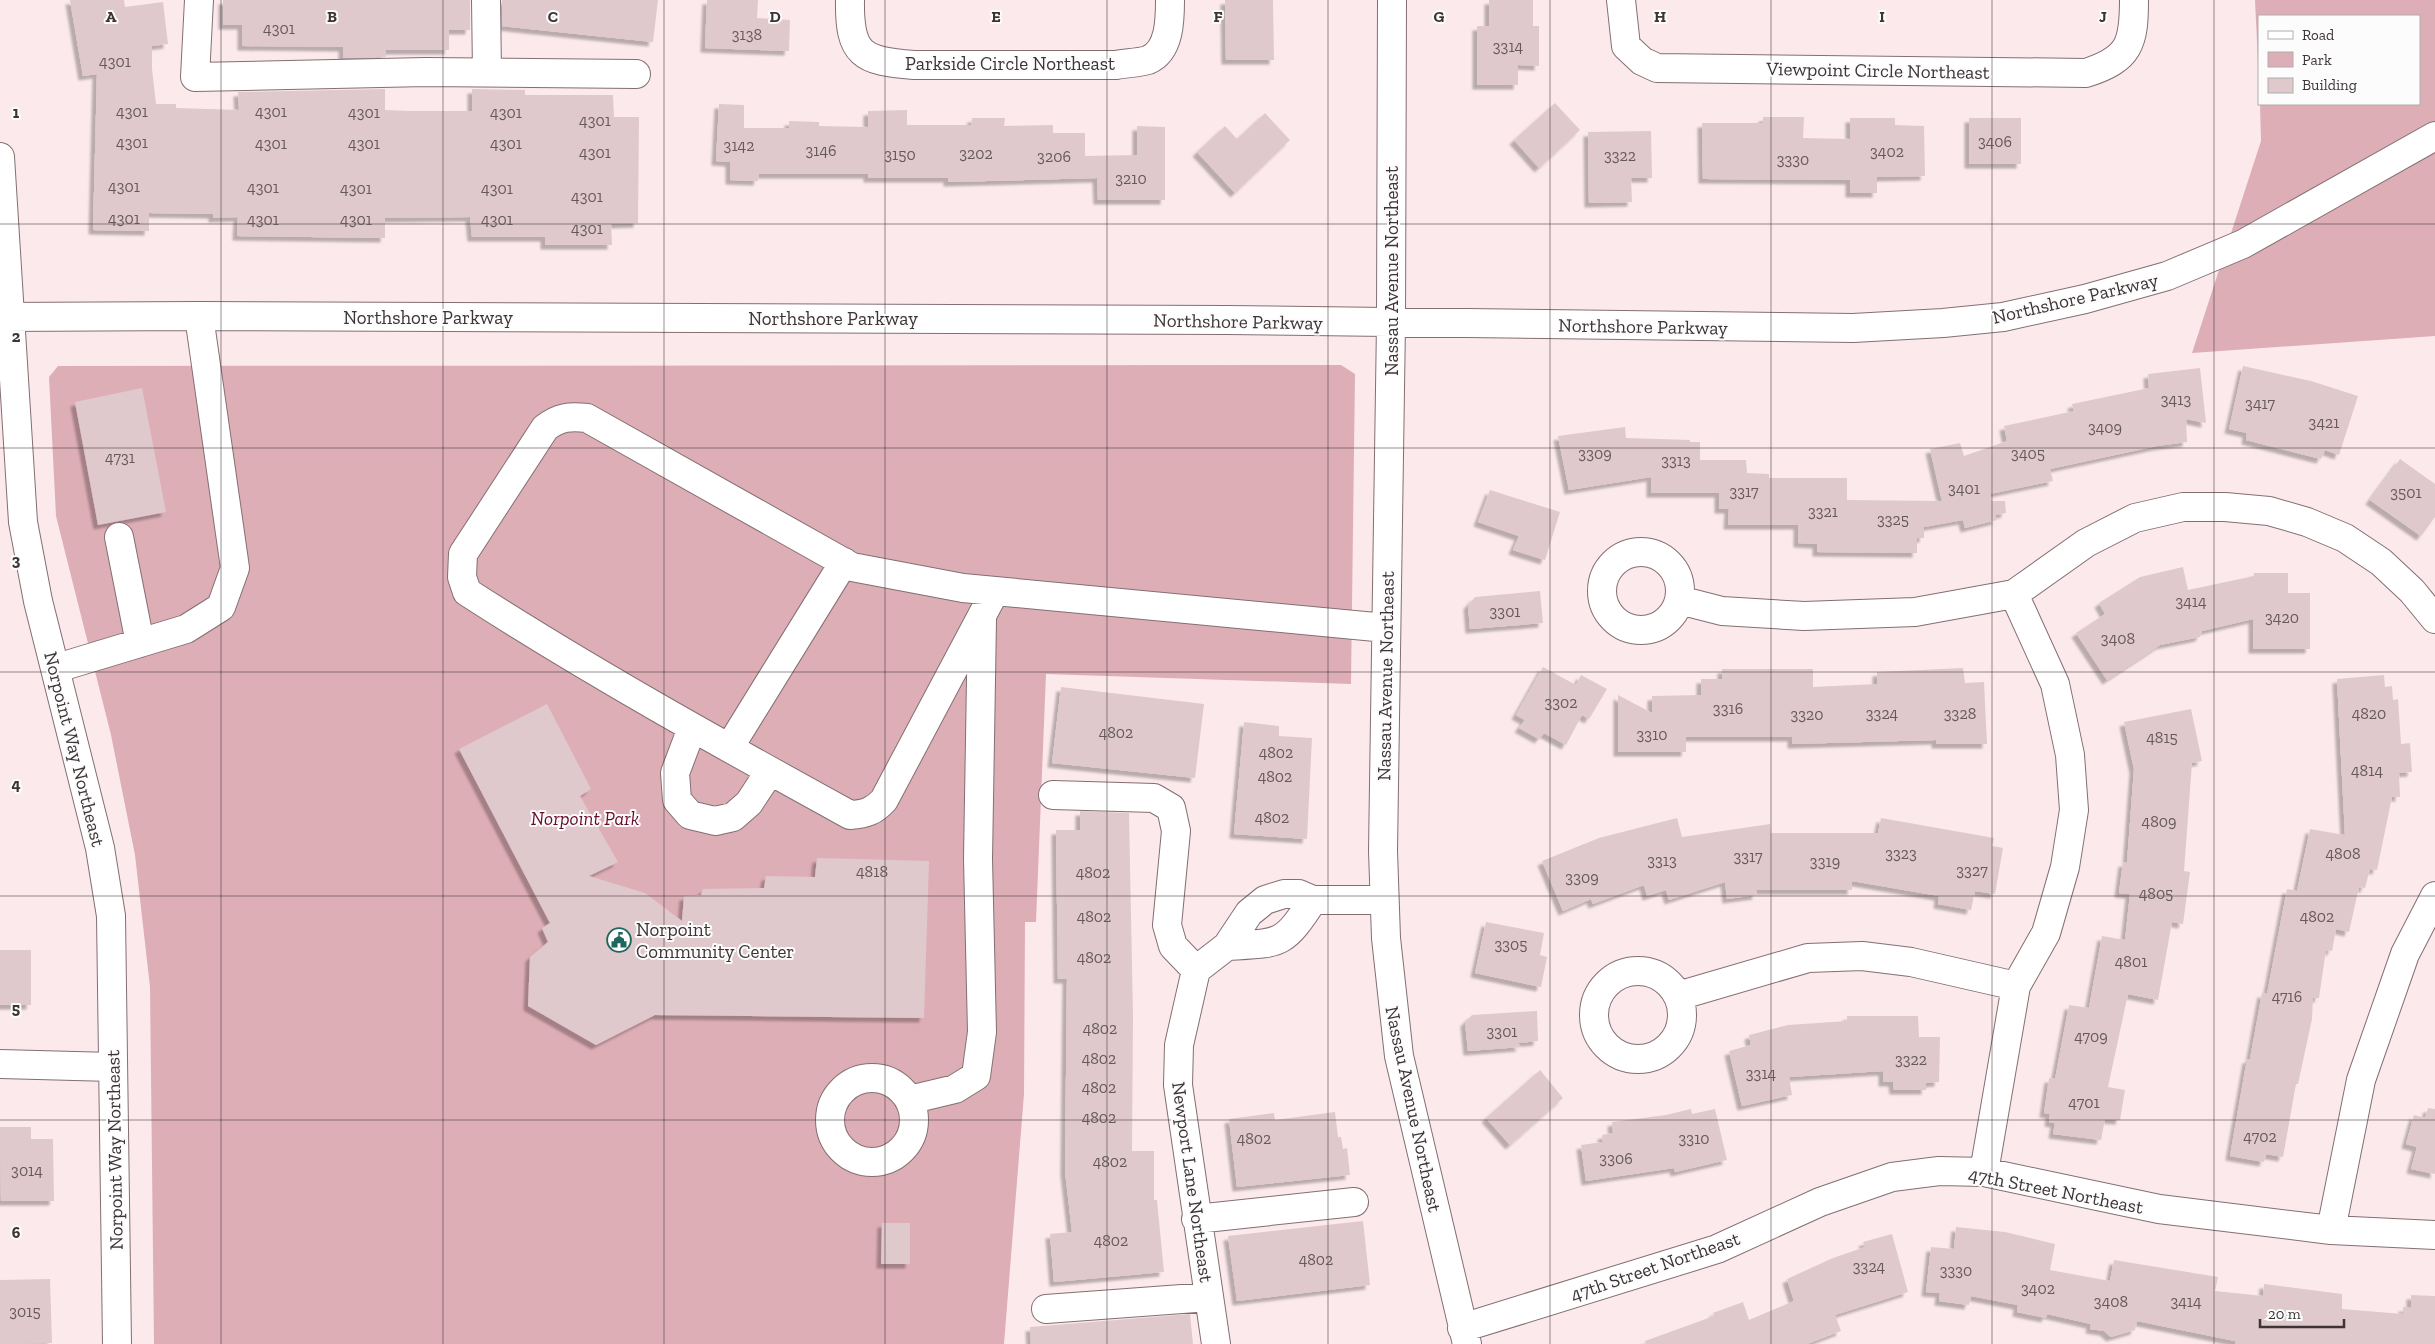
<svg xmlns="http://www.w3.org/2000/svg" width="2435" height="1344" font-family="'Zilla Slab',serif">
<defs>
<filter id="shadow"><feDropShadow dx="-4.5" dy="4.5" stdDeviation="1" flood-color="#0004"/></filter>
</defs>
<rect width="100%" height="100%" fill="#fce9ec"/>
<path fill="#deaeb6" d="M 2255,0 L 2435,0 L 2435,336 L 2192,353 L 2261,141 L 2260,104 L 2419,104 L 2419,16 L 2259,16 L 2259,82 Z
M 1341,365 L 1355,374 L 1351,684 L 1046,674 L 1036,922 L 1025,922 L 1024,1094 L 1004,1344 L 154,1344 L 150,987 L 135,855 L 111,735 L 56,516 L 49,377 L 58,366 Z"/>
<path fill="#e0c9cd" filter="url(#shadow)" d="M 70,0 L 124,0 L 125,7 L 163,2 L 168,44 L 152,46 L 152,69 L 156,104 L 176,104 L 176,108 L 239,110 L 238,92 L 385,89 L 385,110 L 410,111 L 472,111 L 472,89 L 525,90 L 525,95 L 613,95 L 614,117 L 639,117 L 638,223 L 611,224 L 612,245 L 545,245 L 545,237 L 472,237 L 470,217 L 385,218 L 385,238 L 237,236 L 238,217 L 213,218 L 213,214 L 149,213 L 149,231 L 93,230 L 97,74 L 83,76 Z
M 223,0 L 470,0 L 470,30 L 449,30 L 449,50 L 386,50 L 386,57 L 343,58 L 343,47 L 242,46 L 242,25 L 223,25 Z
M 502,0 L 658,0 L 653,42 L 502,26 Z
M 707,0 L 758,0 L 757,18 L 790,20 L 789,51 L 705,48 Z
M 1225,0 L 1273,0 L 1274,60 L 1226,60 Z
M 1489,0 L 1533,0 L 1533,26 L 1539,26 L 1539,66 L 1518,65 L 1518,85 L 1477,85 L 1477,26 L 1489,26 Z
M 1555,103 L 1580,130 L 1539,168 L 1514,140 Z
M 719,104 L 744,105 L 744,128 L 789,128 L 789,121 L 819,122 L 819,126 L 868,127 L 868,111 L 907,110 L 907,125 L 971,125 L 972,118 L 1005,118 L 1004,126 L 1053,125 L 1053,133 L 1085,133 L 1085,156 L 1137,155 L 1137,126 L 1165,127 L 1165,200 L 1098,200 L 1097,178 L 948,182 L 948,178 L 868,178 L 868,174 L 759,174 L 758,181 L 730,180 L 730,162 L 716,161 Z
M 1265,113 L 1290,140 L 1235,193 L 1197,152 L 1225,126 L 1237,139 Z
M 1763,117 L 1804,117 L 1803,138 L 1850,139 L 1850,118 L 1895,118 L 1895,125 L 1924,126 L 1925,176 L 1877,177 L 1877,193 L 1850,193 L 1850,180 L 1703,179 L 1702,123 L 1763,123 Z
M 1969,118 L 2021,118 L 2021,164 L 1969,164 Z
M 1651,131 L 1652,178 L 1631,178 L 1632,202 L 1589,203 L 1588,132 Z
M 2243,366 L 2311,381 L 2358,396 L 2339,455 L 2325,450 L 2321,459 L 2246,440 L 2247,433 L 2229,429 Z
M 2200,368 L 2206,423 L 2186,419 L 2187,442 L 2157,446 L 2050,469 L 2053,481 L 1990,494 L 1992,501 L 2005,501 L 2006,513 L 1995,515 L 1997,520 L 1965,528 L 1963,520 L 1924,527 L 1924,538 L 1917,538 L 1917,553 L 1817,552 L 1817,544 L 1798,543 L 1798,525 L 1728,525 L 1729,509 L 1719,509 L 1719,493 L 1651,493 L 1651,477 L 1569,490 L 1558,436 L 1625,427 L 1626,438 L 1690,440 L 1690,442 L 1700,442 L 1700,460 L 1746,460 L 1747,473 L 1769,474 L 1769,478 L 1847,478 L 1847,500 L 1942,501 L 1930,449 L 1960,443 L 1964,456 L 2007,441 L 2004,426 L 2074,411 L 2072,404 L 2149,388 L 2148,374 Z
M 142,388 L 166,512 L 98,525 L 75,402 Z
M 2400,459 L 2435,484 L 2435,517 L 2421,536 L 2370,500 Z
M 1490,490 L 1560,512 L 1545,560 L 1513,550 L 1519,536 L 1478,522 Z
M 2183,567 L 2188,590 L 2254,576 L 2254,573 L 2288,573 L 2288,593 L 2310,593 L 2310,649 L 2253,649 L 2253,619 L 2202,631 L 2200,637 L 2160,645 L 2107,680 L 2076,633 L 2105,614 L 2099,603 L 2140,577 Z
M 1540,591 L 1543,623 L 1470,629 L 1468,605 L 1475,597 Z
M 1543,667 L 1576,685 L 1581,675 L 1607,689 L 1589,719 L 1582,715 L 1566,745 L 1544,733 L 1539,739 L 1519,728 L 1525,720 L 1516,715 Z
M 1963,668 L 1965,683 L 1984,682 L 1987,744 L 1936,744 L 1936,740 L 1792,744 L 1792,737 L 1686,737 L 1686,752 L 1618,752 L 1618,695 L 1652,713 L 1652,696 L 1701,695 L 1701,679 L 1722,679 L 1722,669 L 1813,669 L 1813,687 L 1877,684 L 1877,672 Z
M 2384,675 L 2385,687 L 2392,686 L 2393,700 L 2398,699 L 2401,744 L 2410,743 L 2412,772 L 2399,773 L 2400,797 L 2392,797 L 2377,870 L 2370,869 L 2365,888 L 2359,887 L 2349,932 L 2336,929 L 2332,951 L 2326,950 L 2319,998 L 2313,998 L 2312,1019 L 2298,1084 L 2296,1084 L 2283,1157 L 2266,1154 L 2264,1162 L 2230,1156 L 2247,1059 L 2250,1059 L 2262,993 L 2267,994 L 2287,889 L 2297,891 L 2310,829 L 2345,835 L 2337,679 Z
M 1061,687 L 1204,704 L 1195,778 L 1052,763 Z
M 547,704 L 591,789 L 580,796 L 618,862 L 589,876 L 645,893 L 682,921 L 684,896 L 701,895 L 703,889 L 764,888 L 766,876 L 815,877 L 817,858 L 929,861 L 924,1018 L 655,1015 L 596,1045 L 528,1006 L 530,957 L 548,942 L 542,928 L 550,923 L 459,749 Z
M 2191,709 L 2202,761 L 2192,763 L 2184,871 L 2190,872 L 2183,924 L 2172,922 L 2158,1000 L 2128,994 L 2108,1087 L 2125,1090 L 2120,1120 L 2105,1119 L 2101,1140 L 2053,1134 L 2055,1123 L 2049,1122 L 2050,1114 L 2044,1113 L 2049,1078 L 2055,1079 L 2069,1005 L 2089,1008 L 2102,936 L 2125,940 L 2130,894 L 2119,893 L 2123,862 L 2127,863 L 2134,769 L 2124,722 Z
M 1244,722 L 1279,726 L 1279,736 L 1312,738 L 1307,839 L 1234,834 Z
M 1080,811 L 1129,813 L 1133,1016 L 1132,1151 L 1154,1151 L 1154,1200 L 1157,1200 L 1164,1272 L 1054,1282 L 1050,1234 L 1072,1232 L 1065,1171 L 1067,979 L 1058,979 L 1056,830 L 1080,830 Z
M 1677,818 L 1682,837 L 1770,824 L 1771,833 L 1878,833 L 1881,818 L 1994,838 L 1992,846 L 2003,848 L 1995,894 L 1975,891 L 1971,910 L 1938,904 L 1939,896 L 1852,881 L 1852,890 L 1756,890 L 1757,895 L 1727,899 L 1725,882 L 1669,900 L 1666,890 L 1647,896 L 1644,885 L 1593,904 L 1591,899 L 1563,911 L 1542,861 L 1599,838 Z
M 1486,922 L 1544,933 L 1540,955 L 1547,957 L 1541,987 L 1475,973 Z
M 0,950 L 31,950 L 31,1005 L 0,1005 Z
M 1537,1011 L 1538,1041 L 1518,1043 L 1521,1047 L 1468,1051 L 1465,1022 L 1472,1015 Z
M 1847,1016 L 1918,1016 L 1919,1037 L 1940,1037 L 1939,1082 L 1926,1083 L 1926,1090 L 1894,1090 L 1893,1082 L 1883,1082 L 1883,1071 L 1789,1077 L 1792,1095 L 1742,1106 L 1729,1051 L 1751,1045 L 1749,1035 L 1788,1025 L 1847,1021 Z
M 1540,1070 L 1563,1098 L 1510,1145 L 1486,1118 Z
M 2428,1108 L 2435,1109 L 2435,1174 L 2411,1169 L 2417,1147 L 2406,1144 L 2414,1115 L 2425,1118 Z
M 1691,1109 L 1692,1114 L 1715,1109 L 1727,1160 L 1675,1172 L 1674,1168 L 1586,1181 L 1581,1145 L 1603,1142 L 1602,1135 L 1613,1133 L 1612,1122 L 1666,1115 Z
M 1335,1112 L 1338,1137 L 1341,1137 L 1343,1149 L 1347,1148 L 1350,1175 L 1237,1187 L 1229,1119 L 1274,1113 L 1275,1120 Z
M 0,1127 L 31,1127 L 31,1139 L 53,1139 L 54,1201 L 1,1201 Z
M 1363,1221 L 1370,1285 L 1237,1301 L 1228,1236 Z
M 882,1223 L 910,1223 L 910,1264 L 881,1264 Z
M 1956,1227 L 2005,1232 L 2055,1244 L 2050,1270 L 2110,1281 L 2114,1260 L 2218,1277 L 2215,1291 L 2263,1296 L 2264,1284 L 2342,1294 L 2342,1309 L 2403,1314 L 2403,1307 L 2411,1308 L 2411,1295 L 2435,1296 L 2435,1344 L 2235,1344 L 2235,1341 L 2137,1321 L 2135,1330 L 2111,1337 L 2104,1331 L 2090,1329 L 2091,1324 L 2047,1314 L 2046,1318 L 2017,1312 L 2018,1305 L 1971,1296 L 1969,1305 L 1939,1301 L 1940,1293 L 1926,1292 L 1931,1247 L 1954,1249 Z
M 1892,1234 L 1908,1292 L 1835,1315 L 1841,1331 L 1807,1344 L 1646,1344 L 1645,1341 L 1714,1316 L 1713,1313 L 1743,1302 L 1749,1320 L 1794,1301 L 1787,1279 L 1833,1258 L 1865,1247 L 1863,1242 Z
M 50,1279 L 52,1343 L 0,1344 L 0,1280 Z
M 1190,1314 L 1193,1344 L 1031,1344 L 1030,1327 Z"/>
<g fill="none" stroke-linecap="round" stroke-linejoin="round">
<g stroke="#836f72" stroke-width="30">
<path id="minor" d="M 199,0 L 195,77 L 426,72 L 636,74
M 486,0 L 487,72
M 850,0 C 849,55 862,61 914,65 L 1116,65 C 1126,63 1138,63 1148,60 C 1170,51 1170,19 1170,0
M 1392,0 L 1391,323 L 1383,851 L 1386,938 L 1399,1056 L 1467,1344
M 1621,0 L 1626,46 L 1642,61 L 1657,68 L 2086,73 C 2130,59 2134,43 2134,0
M 0,157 L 23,522 L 38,601 L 100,848 L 111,916 L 117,1344
M 0,317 L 199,316 L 1227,320 L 1853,328 L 1943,323 L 2003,317 L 2085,299 L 2167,276 L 2243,244 L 2435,136
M 119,537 L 140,643
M1602 591a39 39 0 1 1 78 0a39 39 0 1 1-78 0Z
M 995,591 L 884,800 C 874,811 866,814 850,815 C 721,744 591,672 467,592 L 462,577 L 463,554 L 545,428 C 559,417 570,416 587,418 L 852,567 L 963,588 L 995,591 L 1386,628
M 1679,600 L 1722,611 L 1804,616 L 1915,612 L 2014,594 L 2086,543 L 2135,518 L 2183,507 L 2225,507 L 2269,511 L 2307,522 L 2345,538 L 2381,562 L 2412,591 L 2435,619
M 57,668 L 186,629 L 221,607 L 235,568 L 199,316
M 692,728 L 675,773 L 677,800 L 690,815 L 715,821 L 733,817 L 749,803 L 770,771
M 729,748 L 844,562
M 1053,795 L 1154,798 L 1171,808 L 1176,831 L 1167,925 L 1173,946 L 1196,970
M 1313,900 L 1384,900
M1594 1015a44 44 0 1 1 88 0a44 44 0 1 1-88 0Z
M 1678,996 L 1808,958 L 1862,956 L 1911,962 L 2016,986
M 0,1064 L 112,1067
M830 1120a42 42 0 1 1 84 0a42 42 0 1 1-84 0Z
M 909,1100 L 955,1089 L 976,1076 L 982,1032 L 978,859 L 982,619
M 1984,1172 L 2016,986 L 2046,933 L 2065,867 L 2074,810 L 2070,755 L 2055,684 L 2014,594
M 1196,1219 L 1354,1202
M 2331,1230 L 2361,1080 L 2405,954 L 2435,896
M 1046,1309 L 1209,1297
M 1462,1328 L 1717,1249 L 1820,1202 L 1892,1177 L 1939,1171 L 1984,1172 L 2159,1209 L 2331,1230 L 2435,1235
M 1216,1344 L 1178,1085 L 1179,1045 L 1196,970 L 1227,946 L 1249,913 L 1265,900 L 1284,894 L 1299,894 L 1313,900 C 1283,946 1281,943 1227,946"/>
</g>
<use href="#minor" stroke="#fff" stroke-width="28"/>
</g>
<path fill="none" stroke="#3d3435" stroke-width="1" stroke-opacity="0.55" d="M 221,0 L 221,1344M 443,0 L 443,1344M 664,0 L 664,1344M 885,0 L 885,1344M 1107,0 L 1107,1344M 1328,0 L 1328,1344M 1550,0 L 1550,1344M 1771,0 L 1771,1344M 1992,0 L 1992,1344M 2214,0 L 2214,1344M 0,224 L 2435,224M 0,448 L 2435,448M 0,672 L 2435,672M 0,896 L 2435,896M 0,1120 L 2435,1120"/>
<defs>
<g id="civic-ring" transform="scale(1.25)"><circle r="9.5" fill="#fcfcfc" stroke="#1f675c" stroke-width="1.5"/><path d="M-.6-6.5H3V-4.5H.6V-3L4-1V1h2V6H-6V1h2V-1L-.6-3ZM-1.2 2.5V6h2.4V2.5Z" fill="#1f675c"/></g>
</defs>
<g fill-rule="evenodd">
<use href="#civic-ring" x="619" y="940"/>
</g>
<g text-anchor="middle" stroke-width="4" stroke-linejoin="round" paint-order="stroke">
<g font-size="16" fill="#66595b">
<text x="279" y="34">4301</text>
<text x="747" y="40">3138</text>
<text x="1508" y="52">3314</text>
<text x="115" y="67">4301</text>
<text x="132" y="117">4301</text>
<text x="271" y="117">4301</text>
<text x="364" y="118">4301</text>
<text x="506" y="118">4301</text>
<text x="595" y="126">4301</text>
<text x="1995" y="147">3406</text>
<text x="132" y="148">4301</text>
<text x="271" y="149">4301</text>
<text x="364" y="149">4301</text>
<text x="506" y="149">4301</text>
<text x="739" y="151">3142</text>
<text x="821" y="156">3146</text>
<text x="1887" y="157">3402</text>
<text x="595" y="158">4301</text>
<text x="976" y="159">3202</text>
<text x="900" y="160">3150</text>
<text x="1620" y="161">3322</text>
<text x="1054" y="162">3206</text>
<text x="1793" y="165">3330</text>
<text x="1131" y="184">3210</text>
<text x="124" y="192">4301</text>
<text x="263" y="193">4301</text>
<text x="356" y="194">4301</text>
<text x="497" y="194">4301</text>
<text x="587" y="202">4301</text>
<text x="124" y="224">4301</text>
<text x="263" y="225">4301</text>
<text x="356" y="225">4301</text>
<text x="497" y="225">4301</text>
<text x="587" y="234">4301</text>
<text x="2176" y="405">3413</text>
<text x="2260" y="409">3417</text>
<text x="2324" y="428">3421</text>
<text x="2105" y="433">3409</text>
<text x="1595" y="459">3309</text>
<text x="2028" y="459">3405</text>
<text x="120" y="463">4731</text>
<text x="1676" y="466">3313</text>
<text x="1964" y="494">3401</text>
<text x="1744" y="497">3317</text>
<text x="2406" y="498">3501</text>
<text x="1823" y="517">3321</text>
<text x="1893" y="525">3325</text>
<text x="2191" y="607">3414</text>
<text x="1505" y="617">3301</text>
<text x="2282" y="623">3420</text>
<text x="2118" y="644">3408</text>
<text x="1561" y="708">3302</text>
<text x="1728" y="714">3316</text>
<text x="1882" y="719">3324</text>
<text x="1960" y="719">3328</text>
<text x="2369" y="719">4820</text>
<text x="1807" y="720">3320</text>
<text x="1116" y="738">4802</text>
<text x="1652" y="740">3310</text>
<text x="2162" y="743">4815</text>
<text x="1276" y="758">4802</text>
<text x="2367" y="776">4814</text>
<text x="1275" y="782">4802</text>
<text x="1272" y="823">4802</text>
<text x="2159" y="827">4809</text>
<text x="1901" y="859">3323</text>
<text x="2343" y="859">4808</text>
<text x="1748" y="862">3317</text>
<text x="1662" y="866">3313</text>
<text x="1825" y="867">3319</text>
<text x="1972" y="876">3327</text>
<text x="872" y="877">4818</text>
<text x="1093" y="878">4802</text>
<text x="1582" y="883">3309</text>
<text x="2156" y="899">4805</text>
<text x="1094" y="922">4802</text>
<text x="2317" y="922">4802</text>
<text x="1511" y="950">3305</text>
<text x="1094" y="963">4802</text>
<text x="2131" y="967">4801</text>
<text x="2287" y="1002">4716</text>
<text x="1100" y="1034">4802</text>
<text x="1502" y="1037">3301</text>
<text x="2091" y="1042">4709</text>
<text x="1099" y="1064">4802</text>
<text x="1911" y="1065">3322</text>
<text x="1761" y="1079">3314</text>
<text x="1099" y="1093">4802</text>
<text x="2084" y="1108">4701</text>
<text x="1099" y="1123">4802</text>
<text x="2260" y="1142">4702</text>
<text x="1254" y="1144">4802</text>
<text x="1694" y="1144">3310</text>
<text x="1616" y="1164">3306</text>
<text x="1110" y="1167">4802</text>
<text x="27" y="1176">3014</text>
<text x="1111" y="1246">4802</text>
<text x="1316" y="1265">4802</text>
<text x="1869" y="1272">3324</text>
<text x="1956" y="1276">3330</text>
<text x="2038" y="1294">3402</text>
<text x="2111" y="1307">3408</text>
<text x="2186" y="1307">3414</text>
<text x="25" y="1317">3015</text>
</g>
<g font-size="19" fill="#3d3435" stroke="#fcfcfc">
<text x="1010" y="70">Parkside Circle Northeast</text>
<text transform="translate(1878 70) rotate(1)" y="7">Viewpoint Circle Northeast</text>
<text transform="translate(1391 271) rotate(-90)" y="7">Nassau Avenue Northeast</text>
<text transform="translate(2075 298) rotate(-13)" y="7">Northshore Parkway</text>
<text x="428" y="324">Northshore Parkway</text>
<text x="833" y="325">Northshore Parkway</text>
<text transform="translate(1238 321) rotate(1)" y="7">Northshore Parkway</text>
<text transform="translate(1643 326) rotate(1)" y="7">Northshore Parkway</text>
<text transform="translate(1385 676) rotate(-89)" y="7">Nassau Avenue Northeast</text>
<text transform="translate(75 749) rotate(76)" y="7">Norpoint Way Northeast</text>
<text transform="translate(1414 1109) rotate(78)" y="7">Nassau Avenue Northeast</text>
<text transform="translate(114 1150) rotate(-91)" y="7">Norpoint Way Northeast</text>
<text transform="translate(1193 1182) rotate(82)" y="7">Newport Lane Northeast</text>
<text transform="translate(2056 1190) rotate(11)" y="7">47th Street Northeast</text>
<text transform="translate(1655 1266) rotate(-19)" y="7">47th Street Northeast</text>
</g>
<g font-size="19" font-style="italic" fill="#670d2c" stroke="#fcfcfc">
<text x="585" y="825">Norpoint Park</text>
</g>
<g font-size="19" fill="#3d3435" stroke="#fcfcfc" text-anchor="start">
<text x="636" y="936">Norpoint<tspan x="636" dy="22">Community Center</tspan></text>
</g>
</g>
<g font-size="16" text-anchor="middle" font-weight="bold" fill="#3d3435" stroke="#fcfcfc" stroke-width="4" stroke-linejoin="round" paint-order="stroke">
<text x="111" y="22">A</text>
<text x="332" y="22">B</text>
<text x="553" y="22">C</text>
<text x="775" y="22">D</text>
<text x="996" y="22">E</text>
<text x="1218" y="22">F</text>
<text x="1439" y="22">G</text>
<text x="1660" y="22">H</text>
<text x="1882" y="22">I</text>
<text x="2103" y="22">J</text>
<text x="16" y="118">1</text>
<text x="16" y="342">2</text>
<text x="16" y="566">3</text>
<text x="16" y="790">4</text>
<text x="16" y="1014">5</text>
<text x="16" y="1238">6</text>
</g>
<rect x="2258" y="15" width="162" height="90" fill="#fcfcfc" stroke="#b0acac"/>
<rect x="2268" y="31" width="25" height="8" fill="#ffffff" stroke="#b0acac"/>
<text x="2302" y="40" font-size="15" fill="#3d3435">Road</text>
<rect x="2268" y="52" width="25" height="15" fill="#deaeb6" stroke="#b0acac"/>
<text x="2302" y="65" font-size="15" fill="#3d3435">Park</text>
<rect x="2268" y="78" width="25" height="15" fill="#e0c9cd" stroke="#b0acac"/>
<text x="2302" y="90" font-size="15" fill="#3d3435">Building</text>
<path d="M2260 1319v8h84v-8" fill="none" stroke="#3d3435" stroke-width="2.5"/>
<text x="2268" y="1319" font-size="15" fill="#3d3435" stroke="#fcfcfc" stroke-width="4" paint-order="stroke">20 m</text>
</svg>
